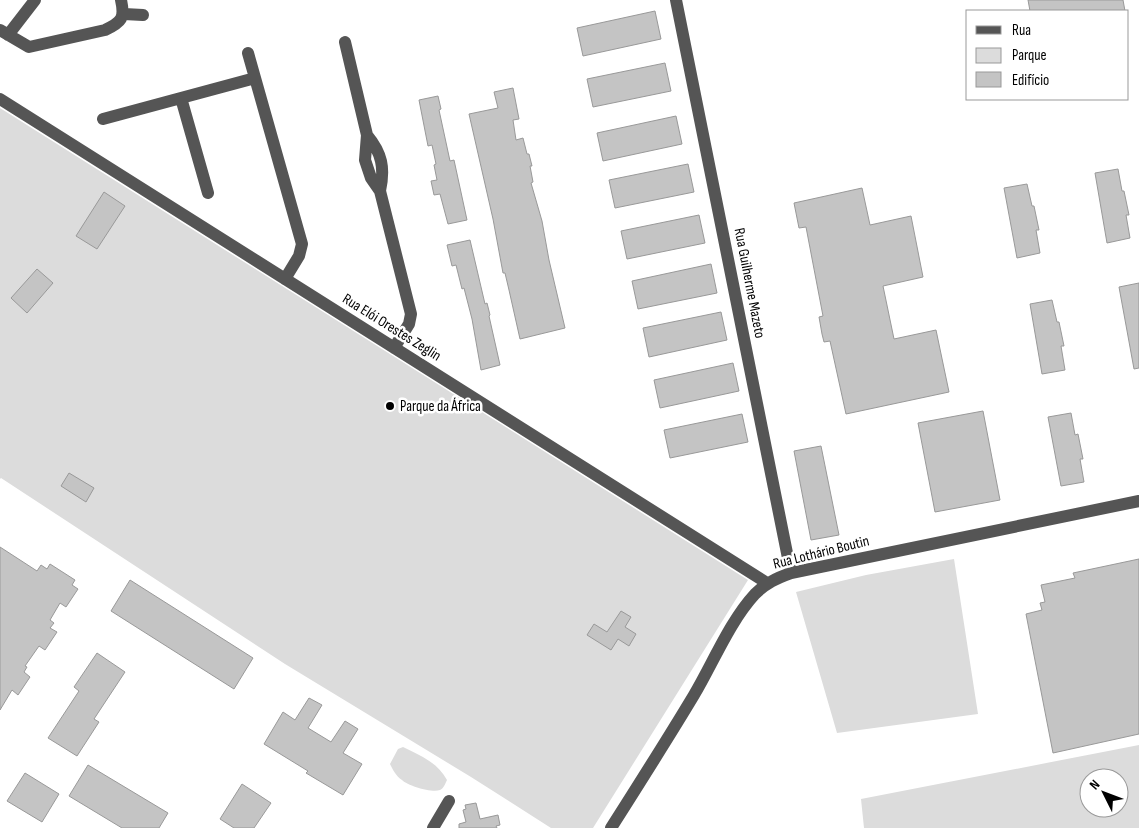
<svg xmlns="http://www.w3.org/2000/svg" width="1139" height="828" font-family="'Sofia Sans Condensed',sans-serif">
<rect width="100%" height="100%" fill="#fff"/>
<path fill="#dcdcdc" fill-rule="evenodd" d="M 0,108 L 748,580 L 593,828 L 551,828 L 471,777 L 285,664 L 1,478 L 0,479 Z
M 954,559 L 978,714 L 837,733 L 796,592 L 866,575 Z
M 1139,745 L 1139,828 L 864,828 L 861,799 ZM 1089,778 L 1119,778 L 1119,808 L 1089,808 Z
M 403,747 C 421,756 437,762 447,780 C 445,784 444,788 440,790 C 432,793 408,786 402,780 C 396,776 393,770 390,764 L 398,749 Z"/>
<path fill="#c4c4c4" stroke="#999" d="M 1028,0 L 1123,0 L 1125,11 L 1030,11 Z
M 655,11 L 661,39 L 583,56 L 577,28 Z
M 665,63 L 671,91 L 593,107 L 587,79 Z
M 513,88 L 519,119 L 513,120 L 516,140 L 523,138 L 527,154 L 529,154 L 532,166 L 530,166 L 533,182 L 531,183 L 542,221 L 549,260 L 565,328 L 520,339 L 509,290 L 505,273 L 503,273 L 493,219 L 469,114 L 498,108 L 494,92 Z
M 438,96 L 441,109 L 439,110 L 450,161 L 454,160 L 467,220 L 448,224 L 440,194 L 434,195 L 431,181 L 437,180 L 434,165 L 436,164 L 432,145 L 428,146 L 419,100 Z
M 676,116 L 682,144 L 603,161 L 597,133 Z
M 688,164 L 694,192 L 615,208 L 609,180 Z
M 1118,169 L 1122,191 L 1124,191 L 1129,215 L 1126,215 L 1130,238 L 1107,243 L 1095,173 Z
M 1027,184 L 1032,206 L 1034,206 L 1039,230 L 1036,230 L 1040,253 L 1017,258 L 1004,188 Z
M 862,188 L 870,225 L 911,216 L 923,277 L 883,286 L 894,339 L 936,330 L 949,392 L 846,414 L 830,341 L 824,342 L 822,334 L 819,317 L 823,316 L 806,227 L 799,228 L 794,203 Z
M 104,192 L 125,206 L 97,249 L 76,236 Z
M 699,215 L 705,243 L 627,259 L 621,231 Z
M 470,240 L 485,304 L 487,303 L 490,315 L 489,316 L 500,365 L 481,370 L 472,319 L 464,288 L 462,289 L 456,265 L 452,266 L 447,245 Z
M 711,264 L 717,293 L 638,309 L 632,281 Z
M 37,269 L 53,283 L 27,313 L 11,298 Z
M 1139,283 L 1139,368 L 1134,369 L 1119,287 Z
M 1052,300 L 1057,322 L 1059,322 L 1064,346 L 1061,346 L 1065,370 L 1042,374 L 1030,304 Z
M 721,312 L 727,340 L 649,357 L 643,328 Z
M 733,363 L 739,391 L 660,408 L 654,380 Z
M 983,411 L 1000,500 L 935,512 L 918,423 Z
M 1071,413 L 1075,435 L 1078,434 L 1083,459 L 1080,459 L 1084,482 L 1061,486 L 1048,417 Z
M 742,414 L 748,442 L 670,458 L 664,430 Z
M 821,446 L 839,535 L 811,540 L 794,451 Z
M 69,473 L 94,488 L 86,502 L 61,486 Z
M 0,547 L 37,571 L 41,565 L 47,569 L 50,564 L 75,580 L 72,585 L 78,589 L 66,607 L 60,603 L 50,620 L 54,623 L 50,628 L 57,632 L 45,650 L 39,646 L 25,666 L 27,667 L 24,672 L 30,677 L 18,695 L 12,690 L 0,710 Z
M 1139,559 L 1139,734 L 1053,753 L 1026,614 L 1042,610 L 1040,603 L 1045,602 L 1041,585 L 1075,578 L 1073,573 Z
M 130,580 L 253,658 L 234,689 L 111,611 Z
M 621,611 L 631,617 L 625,627 L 636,634 L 629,646 L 618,639 L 611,650 L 587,635 L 594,624 L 607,632 Z
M 97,653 L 125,672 L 94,719 L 99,722 L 77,756 L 48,738 L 79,691 L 74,687 Z
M 309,698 L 322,705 L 308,728 L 331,742 L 345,721 L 358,729 L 343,753 L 362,764 L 343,795 L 306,773 L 308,771 L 264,744 L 283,712 L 295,720 Z
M 88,765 L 168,813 L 159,828 L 122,828 L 69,796 Z
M 25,773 L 59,794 L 42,822 L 7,801 Z
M 242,784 L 271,803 L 254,828 L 234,828 L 220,819 Z
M 476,803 L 480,819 L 498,815 L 500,825 L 496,826 L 497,828 L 459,828 L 459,824 L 466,822 L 463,810 L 466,809 L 465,805 Z"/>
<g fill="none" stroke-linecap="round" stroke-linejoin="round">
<path stroke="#555" stroke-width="12" d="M 676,0 L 791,573
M 124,14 L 143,15
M 0,30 L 29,47 L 105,30 C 122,22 125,18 121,0
M 8,35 L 35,0
M 345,42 L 367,135 L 365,160 L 371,178 L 380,191 L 411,314 L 409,324 L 394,348
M 248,53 L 302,244 L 299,256 L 285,279
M 181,98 L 208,193
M 0,99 L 767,583
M 103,119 L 255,78
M 367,135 C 382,153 385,168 380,191
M 433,828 L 449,801
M 611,828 C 639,784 667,740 694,695 C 713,663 730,621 755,594 C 766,583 777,578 791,573 L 1139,501"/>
</g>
<circle fill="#000" stroke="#fff" stroke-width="2" cx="390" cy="406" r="5"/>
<g text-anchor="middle" stroke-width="5" stroke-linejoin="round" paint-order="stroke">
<g font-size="15" fill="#000" stroke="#fff">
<text transform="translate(750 283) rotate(79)" y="5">Rua Guilherme Mazeto</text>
<text transform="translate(392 327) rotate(32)" y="5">Rua Elói Orestes Zeglin</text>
<text transform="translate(821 552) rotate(-14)" y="5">Rua Lothário Boutin</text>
</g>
<g font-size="15" fill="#000" stroke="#fff" text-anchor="start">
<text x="400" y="411">Parque da África</text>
</g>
</g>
<rect x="966" y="10" width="162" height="90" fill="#ffffff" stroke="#999999"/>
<rect x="976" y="26" width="25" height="8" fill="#555555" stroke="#999999"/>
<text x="1012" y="35" font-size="15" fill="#000000">Rua</text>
<rect x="976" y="48" width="25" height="15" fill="#dcdcdc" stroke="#999999"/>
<text x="1012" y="60" font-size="15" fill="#000000">Parque</text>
<rect x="976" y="72" width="25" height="15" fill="#c4c4c4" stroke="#999999"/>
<text x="1012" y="85" font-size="15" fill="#000000">Edifício</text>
<g transform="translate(1104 793) rotate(312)"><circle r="24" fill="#ffffff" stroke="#999999"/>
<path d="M0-4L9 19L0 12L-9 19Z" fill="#000000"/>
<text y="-8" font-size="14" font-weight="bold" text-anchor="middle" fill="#000000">N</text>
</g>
</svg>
